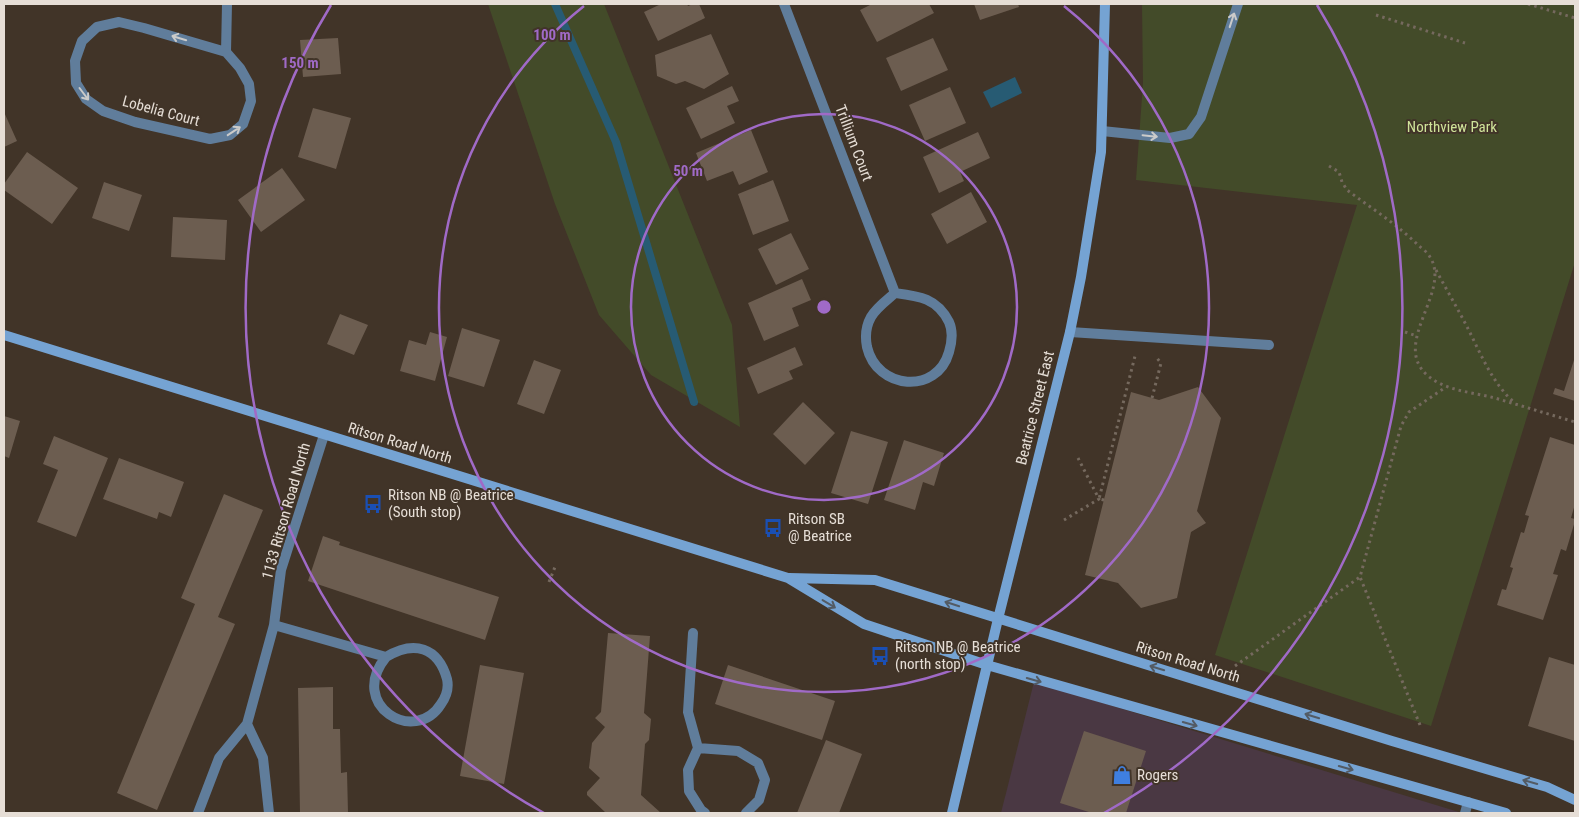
<svg xmlns="http://www.w3.org/2000/svg" width="1579" height="817" font-family="'Roboto Condensed',sans-serif">
<rect width="100%" height="100%" fill="#413428"/>
<path fill="#4a3843" d="M 1034,682 L 1462,813 L 1001,813 Z"/>
<path fill="#434b29" d="M 488,4 L 604,4 L 732,325 L 740,427 L 651,375 L 599,315 L 555,204 Z
M 1142,4 L 1575,4 L 1575,262 L 1431,726 L 1215,655 L 1357,205 L 1136,180 L 1143,83 Z"/>
<path fill="#275b73" d="M 1015,77 L 1022,93 L 991,108 L 983,92 Z"/>
<g fill="none" stroke-linecap="round" stroke-linejoin="round">
<path stroke="#275b73" stroke-width="8" d="M 555,4 L 616,142 L 694,402"/>
</g>
<path fill="#6c5d50" d="M 661,4 L 687,4 L 688,6 L 693,4 L 699,4 L 705,18 L 658,41 L 644,12 Z
M 872,4 L 929,4 L 934,13 L 877,42 L 860,10 Z
M 974,4 L 1018,4 L 1019,7 L 980,20 Z
M 711,34 L 729,74 L 704,89 L 685,81 L 676,84 L 657,76 L 655,55 Z
M 338,38 L 341,74 L 303,77 L 300,40 Z
M 933,38 L 948,70 L 901,91 L 886,58 Z
M 732,86 L 739,101 L 727,106 L 735,123 L 701,139 L 686,108 Z
M 950,87 L 966,123 L 925,141 L 909,105 Z
M 313,108 L 351,118 L 336,169 L 298,157 Z
M 4,112 L 17,141 L 4,147 Z
M 751,130 L 768,172 L 739,185 L 733,171 L 707,181 L 696,153 Z
M 978,132 L 990,158 L 960,172 L 964,181 L 939,193 L 923,157 Z
M 27,152 L 78,188 L 52,224 L 4,190 L 4,184 Z
M 282,168 L 305,200 L 261,232 L 238,200 Z
M 773,180 L 789,221 L 753,235 L 738,194 Z
M 104,182 L 142,195 L 129,231 L 92,218 Z
M 971,192 L 987,222 L 947,244 L 931,214 Z
M 173,217 L 227,220 L 225,260 L 171,257 Z
M 791,233 L 809,269 L 776,285 L 758,249 Z
M 802,279 L 811,300 L 792,308 L 799,326 L 764,341 L 748,303 Z
M 340,314 L 368,325 L 354,355 L 327,344 Z
M 462,328 L 500,340 L 484,387 L 448,376 Z
M 430,332 L 447,337 L 435,381 L 400,371 L 409,340 L 426,345 Z
M 795,347 L 803,365 L 789,371 L 793,379 L 758,394 L 747,368 Z
M 1575,357 L 1575,401 L 1553,394 L 1555,388 L 1564,391 Z
M 534,360 L 561,370 L 544,414 L 517,404 Z
M 1198,387 L 1221,418 L 1197,511 L 1206,523 L 1191,532 L 1177,598 L 1141,608 L 1118,583 L 1085,575 L 1131,392 L 1159,400 Z
M 803,402 L 835,433 L 805,465 L 773,434 Z
M 4,416 L 20,421 L 9,458 L 4,456 Z
M 851,431 L 888,442 L 868,504 L 831,493 Z
M 54,436 L 108,458 L 76,537 L 37,522 L 58,470 L 43,464 Z
M 1550,437 L 1575,445 L 1575,504 L 1571,518 L 1575,519 L 1575,521 L 1566,551 L 1561,549 L 1553,574 L 1558,575 L 1543,620 L 1497,605 L 1502,589 L 1506,590 L 1513,568 L 1510,567 L 1521,532 L 1524,533 L 1529,516 L 1525,515 Z
M 904,440 L 944,453 L 934,486 L 923,482 L 915,510 L 884,500 Z
M 119,458 L 184,482 L 171,517 L 159,512 L 157,519 L 103,499 Z
M 224,494 L 263,510 L 218,617 L 235,624 L 157,810 L 117,793 L 195,604 L 181,598 Z
M 323,536 L 340,542 L 339,545 L 499,597 L 485,640 L 308,581 Z
M 608,633 L 650,636 L 644,713 L 651,719 L 649,740 L 645,744 L 641,795 L 661,813 L 606,813 L 587,795 L 587,792 L 600,778 L 589,768 L 592,743 L 605,727 L 595,718 L 601,712 Z
M 1549,657 L 1575,665 L 1575,741 L 1528,726 Z
M 480,665 L 524,673 L 504,784 L 460,776 Z
M 728,665 L 835,701 L 822,740 L 715,704 Z
M 333,687 L 333,729 L 340,729 L 341,773 L 347,772 L 348,813 L 300,813 L 298,688 Z
M 1084,731 L 1146,751 L 1126,813 L 1092,813 L 1060,803 Z
M 826,740 L 862,754 L 839,813 L 797,813 Z"/>
<g fill="none" stroke-linecap="round" stroke-linejoin="round">
<path stroke="#75695e" stroke-width="3" stroke-dasharray="2.5 4" stroke-linecap="butt" d="M 1528,4 L 1575,18
M 1376,15 L 1465,43
M 1329,166 L 1339,172 L 1342,182 L 1347,190 C 1371,208 1398,225 1419,246 C 1423,249 1428,253 1430,257 C 1452,291 1391,343 1427,375 C 1445,391 1472,392 1495,398 C 1522,406 1548,414 1575,422
M 1436,270 C 1445,287 1455,304 1464,321 C 1479,349 1491,383 1515,403
M 1405,332 L 1417,336
M 1152,398 L 1161,363 L 1156,357
M 1104,500 L 1099,499 L 1135,356 L 1133,355
M 1064,520 L 1099,499 L 1078,458
M 549,582 L 555,567
M 1235,666 L 1360,577
M 1420,725 L 1360,577 L 1401,426 L 1409,412 L 1446,387"/>
<path stroke="#607d9b" stroke-width="10" d="M 1102,131 L 1170,138 L 1189,134 L 1201,117 L 1238,4
M 1070,332 L 1269,345
M 274,625 L 281,570 L 324,435
M 693,633 L 688,712 L 698,748 L 688,770 L 689,791 L 701,810 L 705,813
M 247,724 L 263,758 L 269,813
M 698,748 L 738,751 L 758,763 L 765,780 L 759,800 L 746,813
M 198,813 L 219,758 L 247,724 L 274,625 L 386,657 C 414,640 438,647 447,679 C 449,688 446,697 441,704 C 415,746 347,705 386,657
M 1465,813 L 1468,802"/>
<path stroke="#607d9b" stroke-width="10" d="M 784,4 L 895,293
M 226,52 L 144,28 L 119,22 L 97,27 L 82,41 L 75,61 L 76,83 L 86,99 L 103,111 L 135,122 L 210,139 L 230,135 L 243,124 L 251,101 L 249,84 L 240,68 L 226,52 L 227,4
M 895,293 C 919,296 937,298 949,322 C 953,331 952,342 949,352 C 937,395 877,390 867,347 C 865,337 866,326 871,317 C 876,308 887,300 895,293 Z"/>
<path stroke="#75a3d3" stroke-width="10" d="M 4,335 L 788,578 L 864,624 L 987,665 L 1506,813
M 789,578 L 875,580 L 1392,741 L 1547,787 L 1575,800
M 952,813 L 998,619 L 1070,332 L 1081,277 L 1101,152 L 1105,4"/>
</g>
<defs><path id="oneway-shaft" d="M-6 0H5M1.5-3L5.5 0L1.5 3" fill="none" stroke-width="1.6" stroke-linecap="round" stroke-linejoin="round" transform="scale(1.25)"/></defs>
<g stroke="#cbcbca">
<use href="#oneway-shaft" transform="translate(1232 20) rotate(-72)"/>
<use href="#oneway-shaft" transform="translate(179 38) rotate(-163)"/>
<use href="#oneway-shaft" transform="translate(84 94) rotate(53)"/>
<use href="#oneway-shaft" transform="translate(234 131) rotate(-33)"/>
<use href="#oneway-shaft" transform="translate(1150 136) rotate(6)"/>
</g>
<g stroke="#535b64">
<use href="#oneway-shaft" transform="translate(829 604) rotate(31)"/>
<use href="#oneway-shaft" transform="translate(952 604) rotate(-162)"/>
<use href="#oneway-shaft" transform="translate(1157 668) rotate(-163)"/>
<use href="#oneway-shaft" transform="translate(1034 680) rotate(16)"/>
<use href="#oneway-shaft" transform="translate(1312 716) rotate(-163)"/>
<use href="#oneway-shaft" transform="translate(1190 724) rotate(16)"/>
<use href="#oneway-shaft" transform="translate(1346 768) rotate(16)"/>
<use href="#oneway-shaft" transform="translate(1530 782) rotate(-164)"/>
</g>
<g fill="none" stroke="#a06ac7" stroke-width="2.5">
<circle cx="824" cy="307" r="193"/>
<path d="M1064 6A385 385 0 1 1 584 6"/>
<path d="M544 813A578 578 0 0 1 331 5M1317 5A578 578 0 0 1 1104 813"/>
</g>
<defs>
<g id="bus-bare" transform="scale(1.5)"><path d="M-5-6H5V4H4V6H2V4H-2V6H-4V4H-5ZM-3.5-4V0h7V-4ZM-3.5 1.2v1.5H-2V1.2ZM2 1.2v1.5H3.5V1.2Z" fill="#1a4fb4" stroke="#413428" stroke-width="2.5" paint-order="stroke"/></g>
<g id="shop-bare" transform="scale(1.5)"><path d="M-5-2.5h2.3a2.7 3.5 0 0 1 5.4 0H5L5.5 6h-11ZM-1.5-2.5h3a1.5 2.3 0 0 0-3 0Z" fill="#3f7fe0" stroke="#413428" stroke-width="2.5" paint-order="stroke"/></g>
</defs>
<g fill-rule="evenodd">
<use href="#bus-bare" x="373" y="504"/>
<use href="#bus-bare" x="773" y="528"/>
<use href="#bus-bare" x="880" y="656"/>
<use href="#shop-bare" x="1122" y="775"/>
</g>
<g text-anchor="middle" stroke-width="4" stroke-linejoin="round" paint-order="stroke">
<g font-size="15" fill="#e6ded6" stroke="#413428">
<text transform="translate(161 111) rotate(15)" y="5">Lobelia Court</text>
<text transform="translate(854 143) rotate(69)" y="5">Trillium Court</text>
<text transform="translate(1035 408) rotate(-76)" y="5">Beatrice Street East</text>
<text transform="translate(400 443) rotate(17)" y="5">Ritson Road North</text>
<text transform="translate(286 511) rotate(-74)" y="5">1133 Ritson Road North</text>
<text transform="translate(1188 662) rotate(17)" y="5">Ritson Road North</text>
</g>
<g font-size="15" fill="#cfe399" stroke="#413428">
<text x="1452" y="132">Northview Park</text>
</g>
<g font-size="15" fill="#e6ded6" stroke="#413428" text-anchor="start">
<text x="388" y="500">Ritson NB @ Beatrice<tspan x="388" dy="17">(South stop)</tspan></text>
<text x="788" y="524">Ritson SB<tspan x="788" dy="17">@ Beatrice</tspan></text>
<text x="895" y="652">Ritson NB @ Beatrice<tspan x="895" dy="17">(north stop)</tspan></text>
<text x="1137" y="780">Rogers</text>
</g>
</g>
<circle cx="824" cy="307" r="8" fill="#a06ac7" stroke="#413428" stroke-width="2.5"/>
<g font-size="15" text-anchor="middle" font-weight="bold" fill="#a06ac7" stroke="#413428" stroke-width="4" stroke-linejoin="round" paint-order="stroke">
<text x="552" y="40">100 m</text>
<text x="300" y="68">150 m</text>
<text x="688" y="176">50 m</text>
</g>
<rect width="1579" height="817" fill="none" stroke="#e6ded6" stroke-width="10"/>
</svg>
